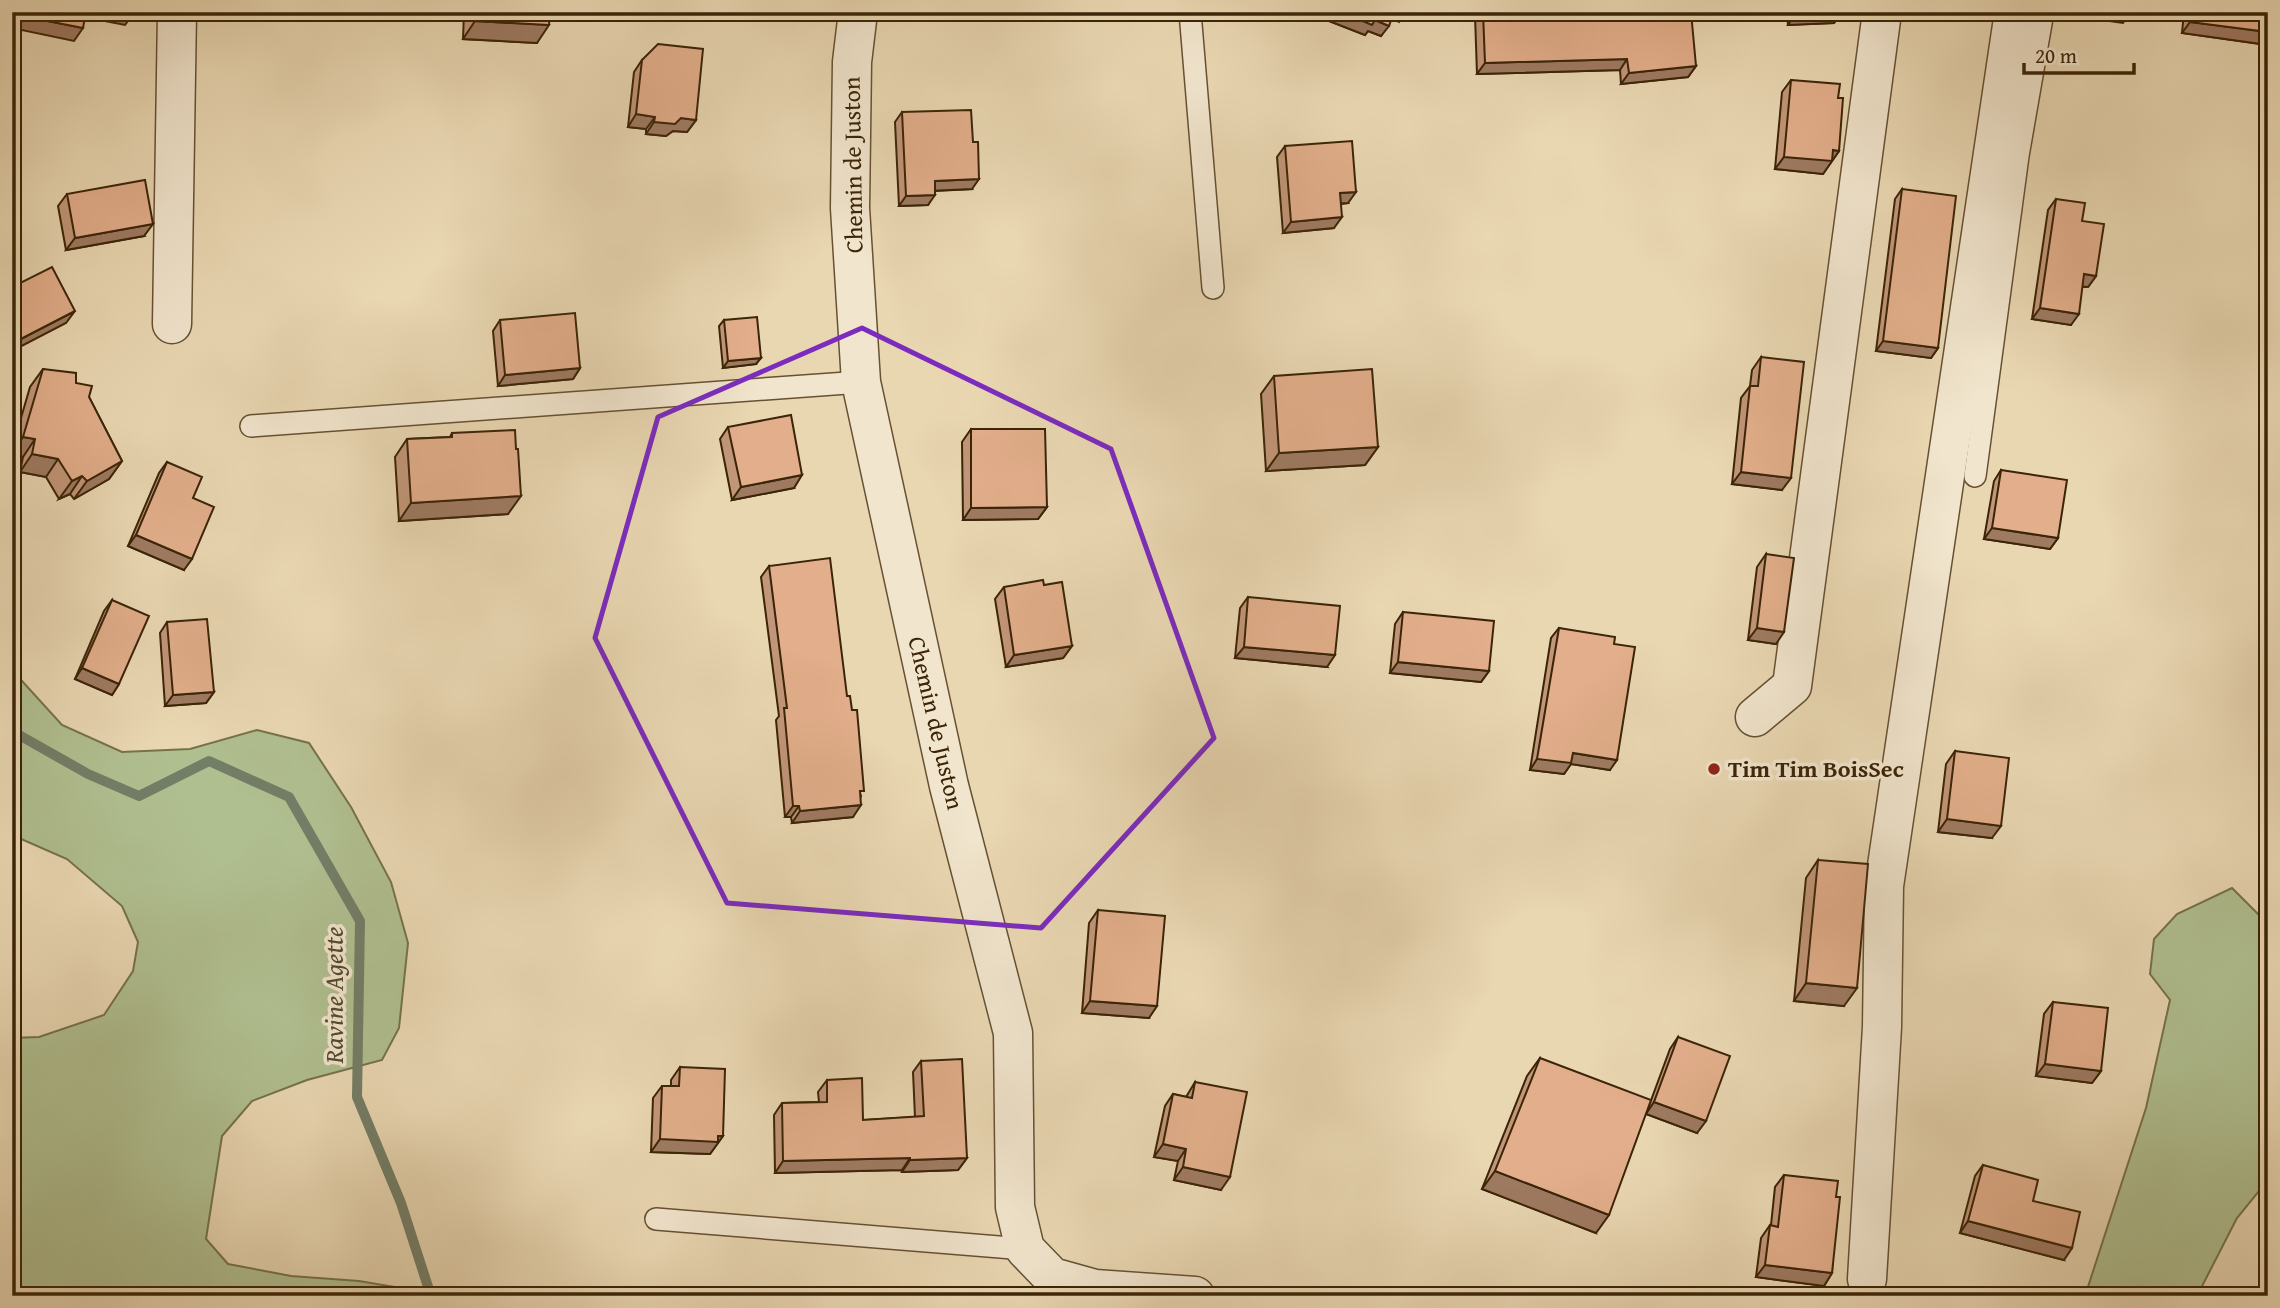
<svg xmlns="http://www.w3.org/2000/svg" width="2280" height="1308" font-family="'Gentium Book Plus',serif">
<rect width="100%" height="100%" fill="#e9d7b2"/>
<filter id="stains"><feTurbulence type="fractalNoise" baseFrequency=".00286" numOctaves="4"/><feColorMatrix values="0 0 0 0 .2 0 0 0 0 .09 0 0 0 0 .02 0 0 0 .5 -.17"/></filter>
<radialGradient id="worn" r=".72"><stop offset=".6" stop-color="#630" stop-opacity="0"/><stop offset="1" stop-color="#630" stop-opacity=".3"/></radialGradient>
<path fill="#b0bf90" stroke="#76724c" stroke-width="2" d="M 12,670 L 62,725 L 122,752 L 190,749 L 257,730 L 309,743 L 351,807 L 391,882 L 408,943 L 399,1028 L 382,1060 L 307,1080 L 252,1101 L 222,1136 L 206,1239 L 228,1264 L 291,1276 L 359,1281 L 448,1296 L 12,1296 L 12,1038 L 39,1037 L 104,1015 L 133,971 L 138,942 L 122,906 L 67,859 L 12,835 Z
M 2232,888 L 2268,924 L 2268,1180 L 2237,1218 L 2197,1296 L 2085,1296 L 2146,1108 L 2170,1000 L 2150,974 L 2154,939 L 2177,914 Z"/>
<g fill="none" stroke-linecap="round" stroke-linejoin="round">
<path stroke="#737e67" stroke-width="10" d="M 12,731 L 88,774 L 139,796 L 209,761 L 289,797 L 360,921 L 357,1097 L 401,1203 L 431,1296"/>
<g stroke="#665132" stroke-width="24">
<path id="lane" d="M 1190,12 L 1213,288
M 251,426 L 861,382
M 1975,476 L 2018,156 L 2043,12
M 656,1219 L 1025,1249"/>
</g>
<g stroke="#665132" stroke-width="41">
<path id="street" d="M 858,12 L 852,62 L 850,208 L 861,382 L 949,786 L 1013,1033 L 1015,1207 L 1025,1249 L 1052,1277 L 1095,1289 L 1195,1296
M 172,324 L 177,12
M 1755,717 L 1792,686 L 1882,12
M 1867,1279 L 1882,1027 L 1884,886 L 2014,12"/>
</g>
<use href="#lane" stroke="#f1e5cd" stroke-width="21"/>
<use href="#street" stroke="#f1e5cd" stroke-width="38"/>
</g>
<path fill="#c29678" stroke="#3b2407" stroke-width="2" d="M 464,12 L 550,12 L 537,43 L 463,39 Z
M 1306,12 L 1406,12 L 1399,22 L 1392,18 L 1381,36 L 1368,31 L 1365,35 Z
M 1477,12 L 1584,12 L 1584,16 L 1696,66 L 1688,77 L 1621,84 L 1620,70 L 1477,74 L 1475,15 Z
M 1787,12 L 1842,12 L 1834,23 L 1788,25 Z
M 2184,12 L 2268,12 L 2268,45 L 2182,33 Z
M 642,60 L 696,120 L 687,132 L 673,131 L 666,136 L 646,134 L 646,129 L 628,127 L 634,72 Z
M 1791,80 L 1838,98 L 1839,151 L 1823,174 L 1775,169 L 1782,92 Z
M 902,112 L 972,189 L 935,191 L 928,205 L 899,206 L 895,122 Z
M 1285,146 L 1348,203 L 1341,204 L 1334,228 L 1283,233 L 1277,157 Z
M 1902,189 L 1938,348 L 1931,358 L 1876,351 L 1895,199 Z
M 67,194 L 144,236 L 66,250 L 58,206 Z
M 2056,199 L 2082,221 L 2096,276 L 2088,287 L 2082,287 L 2071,325 L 2032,319 L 2048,210 Z
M 500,320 L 580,368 L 573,379 L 498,386 L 493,331 Z
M 724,320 L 756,364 L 723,368 L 719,326 Z
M 1761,357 L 1782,490 L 1732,484 L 1741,398 L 1750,386 L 1752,370 Z
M 43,369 L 76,383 L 89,397 L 122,461 L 109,479 L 74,499 L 70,494 L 59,499 L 46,477 L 20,472 L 23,457 L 12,456 L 12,449 L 30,387 Z
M 1274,376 L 1378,447 L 1365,465 L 1266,471 L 1261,394 Z
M 728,427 L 794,488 L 732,500 L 720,439 Z
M 971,429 L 1047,507 L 1038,519 L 963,520 L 962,442 Z
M 452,433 L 516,449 L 508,514 L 399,521 L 395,457 L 407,439 L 450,437 Z
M 167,462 L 193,498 L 184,570 L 128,546 L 159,473 Z
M 2001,470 L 2058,538 L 2050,549 L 1984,539 L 1994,481 Z
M 1766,554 L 1776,644 L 1748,640 L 1757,567 Z
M 769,566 L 861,796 L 853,817 L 792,823 L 791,817 L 785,817 L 776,720 L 779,716 L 761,577 Z
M 1044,585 L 1072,646 L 1063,658 L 1006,667 L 995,599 L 1004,587 Z
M 1248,597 L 1327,667 L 1235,658 L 1240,608 Z
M 112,600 L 119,684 L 112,695 L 75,679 L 104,611 Z
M 1403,612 L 1489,671 L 1481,682 L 1390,673 L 1395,624 Z
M 167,622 L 214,692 L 206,703 L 165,706 L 160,633 Z
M 1559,628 L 1614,644 L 1610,770 L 1571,764 L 1564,774 L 1530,770 L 1551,638 Z
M 1955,751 L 1992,838 L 1938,832 L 1946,764 Z
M 1818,860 L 1844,1006 L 1794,1001 L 1806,878 Z
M 1098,910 L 1149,1018 L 1082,1013 L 1089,923 Z
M 2053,1002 L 2101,1071 L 2092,1083 L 2036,1076 L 2044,1014 Z
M 1678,1037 L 1697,1133 L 1646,1114 L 1670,1049 Z
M 1540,1058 L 1596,1233 L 1482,1189 L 1527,1076 Z
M 921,1061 L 967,1158 L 958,1170 L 902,1172 L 902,1170 L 775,1173 L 774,1115 L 782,1103 L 819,1102 L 818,1092 L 827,1080 L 863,1120 L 915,1117 L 913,1072 Z
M 680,1067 L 723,1136 L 710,1154 L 651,1152 L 653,1098 L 662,1086 L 671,1086 L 671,1080 Z
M 1195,1082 L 1221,1190 L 1174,1180 L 1178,1161 L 1154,1157 L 1165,1106 L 1173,1094 L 1186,1097 Z
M 1983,1165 L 2033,1201 L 2064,1260 L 1960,1233 L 1975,1176 Z
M 1784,1175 L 1836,1197 L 1832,1273 L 1824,1286 L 1756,1277 L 1761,1238 L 1770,1225 L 1771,1225 L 1775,1187 Z"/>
<path fill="#9e7a61" stroke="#3b2407" stroke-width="2" d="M 81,12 L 134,13 L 125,25 L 79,16 Z
M 1306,12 L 1341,12 L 1375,20 L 1389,26 L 1381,36 L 1368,31 L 1365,35 Z
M 1809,12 L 1842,12 L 1834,23 L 1788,25 L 1796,13 Z
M 2083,12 L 2131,12 L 2123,23 L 2080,17 Z
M 12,14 L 83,28 L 74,41 L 12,28 Z
M 475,21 L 549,25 L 537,43 L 463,39 Z
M 2190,22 L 2268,32 L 2268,45 L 2182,33 Z
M 1627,59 L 1620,70 L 1477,74 L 1485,63 Z
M 1696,66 L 1688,77 L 1621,84 L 1629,73 Z
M 636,114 L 655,117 L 646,129 L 628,127 Z
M 681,118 L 696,120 L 687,132 L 673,131 L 666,136 L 646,134 L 654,122 Z
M 1833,150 L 1839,151 L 1823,174 L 1775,169 L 1784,157 Z
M 979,179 L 972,189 L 928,191 L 935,181 Z
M 1356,192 L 1348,203 L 1332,204 L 1340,193 Z
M 935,195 L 928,205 L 899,206 L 906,196 Z
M 1342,217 L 1334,228 L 1283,233 L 1291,222 Z
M 153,224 L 144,236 L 66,250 L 75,238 Z
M 2084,274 L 2096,276 L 2088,287 L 2076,286 Z
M 2040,308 L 2079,314 L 2071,325 L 2032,319 Z
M 75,311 L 66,323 L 12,351 L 13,343 Z
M 1883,341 L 1938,348 L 1931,358 L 1876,351 Z
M 761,358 L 756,364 L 723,368 L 728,361 Z
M 580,368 L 573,379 L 498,386 L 505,375 Z
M 23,437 L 35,439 L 23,457 L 12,456 L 12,453 Z
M 1378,447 L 1365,465 L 1266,471 L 1279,453 Z
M 32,454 L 58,459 L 46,477 L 20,472 Z
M 122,461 L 109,479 L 74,499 L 87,481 Z
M 1741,472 L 1791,478 L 1782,490 L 1732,484 Z
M 802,475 L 794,488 L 732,500 L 741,487 Z
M 82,476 L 70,494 L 59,499 L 72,481 Z
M 521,496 L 508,514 L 399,521 L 411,503 Z
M 1047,507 L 1038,519 L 963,520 L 971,508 Z
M 1992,528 L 2058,538 L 2050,549 L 1984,539 Z
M 136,535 L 192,559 L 184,570 L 128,546 Z
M 1757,628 L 1784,632 L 1776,644 L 1748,640 Z
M 1072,646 L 1063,658 L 1006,667 L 1014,655 Z
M 1244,647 L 1335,655 L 1327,667 L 1235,658 Z
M 1398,662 L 1489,671 L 1481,682 L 1390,673 Z
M 82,668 L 119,684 L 112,695 L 75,679 Z
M 214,692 L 206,703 L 165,706 L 173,695 Z
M 1573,753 L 1617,760 L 1610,770 L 1571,764 L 1564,774 L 1530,770 L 1537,759 Z
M 861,805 L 853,817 L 792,823 L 800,811 Z
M 793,806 L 799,806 L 791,817 L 785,817 Z
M 1947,819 L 2001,826 L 1992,838 L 1938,832 Z
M 1806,983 L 1857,988 L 1844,1006 L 1794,1001 Z
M 1090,1001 L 1157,1006 L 1149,1018 L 1082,1013 Z
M 2045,1064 L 2101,1071 L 2092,1083 L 2036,1076 Z
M 1654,1102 L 1706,1121 L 1697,1133 L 1646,1114 Z
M 723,1136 L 710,1154 L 651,1152 L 660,1139 Z
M 1163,1144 L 1186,1149 L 1178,1161 L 1154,1157 Z
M 910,1158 L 902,1170 L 775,1173 L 783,1161 Z
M 967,1158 L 958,1170 L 902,1172 L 910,1160 Z
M 1183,1167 L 1230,1177 L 1221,1190 L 1174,1180 Z
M 1495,1171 L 1609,1215 L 1596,1233 L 1482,1189 Z
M 1968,1221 L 2072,1248 L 2064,1260 L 1960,1233 Z
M 1765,1265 L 1832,1273 L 1824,1286 L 1756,1277 Z"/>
<path fill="#e2ae8b" stroke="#3b2407" stroke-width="2" d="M 12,12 L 86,12 L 83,28 L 12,14 Z
M 476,12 L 550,12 L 549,25 L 475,21 Z
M 1341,12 L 1394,12 L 1389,26 L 1375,20 L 1372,25 Z
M 1483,12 L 1584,12 L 1584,16 L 1621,12 L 1691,12 L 1696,66 L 1629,73 L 1627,59 L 1485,63 Z
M 2191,12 L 2268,12 L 2268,32 L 2190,22 Z
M 658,44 L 703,49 L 696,120 L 681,118 L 675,124 L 654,122 L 655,117 L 636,114 L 642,60 Z
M 1791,80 L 1840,84 L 1838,98 L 1843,98 L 1839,151 L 1833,150 L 1832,161 L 1784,157 Z
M 971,110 L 973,142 L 978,142 L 979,179 L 935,181 L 935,195 L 906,196 L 902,112 Z
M 1352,141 L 1356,192 L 1340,193 L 1342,217 L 1291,222 L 1285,146 Z
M 145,180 L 153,224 L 75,238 L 67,194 Z
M 1902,189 L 1956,196 L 1938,348 L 1883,341 Z
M 2056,199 L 2085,203 L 2082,221 L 2104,224 L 2096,276 L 2084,274 L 2079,314 L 2040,308 Z
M 52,267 L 75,311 L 13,343 L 12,287 Z
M 575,313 L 580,368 L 505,375 L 500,320 Z
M 757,317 L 761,358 L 728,361 L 724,320 Z
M 1761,357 L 1804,362 L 1791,478 L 1741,472 L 1750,386 L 1758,386 Z
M 43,369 L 76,373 L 76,383 L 92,386 L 89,397 L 122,461 L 87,481 L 82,476 L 72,481 L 58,459 L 32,454 L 35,439 L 23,437 Z
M 1372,369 L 1378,447 L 1279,453 L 1274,376 Z
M 791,415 L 802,475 L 741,487 L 728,427 Z
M 971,429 L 1045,429 L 1047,507 L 971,508 Z
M 515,430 L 516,449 L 518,449 L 521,496 L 411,503 L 407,439 L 452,437 L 452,433 Z
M 167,462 L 202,477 L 193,498 L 214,507 L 192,559 L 136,535 Z
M 2001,470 L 2067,480 L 2058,538 L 1992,528 Z
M 1766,554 L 1794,558 L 1784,632 L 1757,628 Z
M 830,558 L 847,696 L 850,696 L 852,710 L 857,710 L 864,791 L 860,791 L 861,805 L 800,811 L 799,806 L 793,806 L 784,708 L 787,708 L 769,566 Z
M 1043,580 L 1044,585 L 1062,582 L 1072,646 L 1014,655 L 1004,587 Z
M 1248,597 L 1340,606 L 1335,655 L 1244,647 Z
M 112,600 L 149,616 L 119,684 L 82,668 Z
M 1403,612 L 1494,621 L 1489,671 L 1398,662 Z
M 207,619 L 214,692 L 173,695 L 167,622 Z
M 1559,628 L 1615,637 L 1614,644 L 1635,647 L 1617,760 L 1573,753 L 1571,763 L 1537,759 Z
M 1955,751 L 2009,758 L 2001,826 L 1947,819 Z
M 1818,860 L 1868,864 L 1857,988 L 1806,983 Z
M 1098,910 L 1165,916 L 1157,1006 L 1090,1001 Z
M 2053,1002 L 2108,1008 L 2101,1071 L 2045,1064 Z
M 1678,1037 L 1730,1056 L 1706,1121 L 1654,1102 Z
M 1540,1058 L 1651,1100 L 1609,1215 L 1495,1171 Z
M 962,1059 L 967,1158 L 910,1160 L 910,1158 L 783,1161 L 782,1103 L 827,1102 L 827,1080 L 862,1078 L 863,1120 L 924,1116 L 921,1061 Z
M 680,1067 L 725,1069 L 723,1136 L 718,1136 L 718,1142 L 660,1139 L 662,1086 L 679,1086 Z
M 1195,1082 L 1247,1092 L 1230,1177 L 1183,1167 L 1186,1149 L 1163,1144 L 1173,1094 L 1192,1098 Z
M 1983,1165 L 2038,1180 L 2033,1201 L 2080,1212 L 2072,1248 L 1968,1221 Z
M 1784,1175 L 1838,1181 L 1836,1197 L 1840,1197 L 1832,1273 L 1765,1265 L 1770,1225 L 1778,1227 Z"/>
<path fill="none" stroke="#7b2cbf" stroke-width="5" stroke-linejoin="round" d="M 862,328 L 1111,449 L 1214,738 L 1041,928 L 727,903 L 595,638 L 658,417 Z"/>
<circle fill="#8f2418" stroke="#f1e5cd" stroke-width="2.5" cx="1714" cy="769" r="7"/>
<g text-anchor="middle" stroke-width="7" stroke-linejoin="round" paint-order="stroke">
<g font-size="24" fill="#3b2407" stroke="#f1e5cd">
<text transform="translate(853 165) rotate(-91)" y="8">Chemin de Juston</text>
<text transform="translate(936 723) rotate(77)" y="8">Chemin de Juston</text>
</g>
<g font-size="24" font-weight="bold" fill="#3b2407" stroke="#f1e5cd" text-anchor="start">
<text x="1728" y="777">Tim Tim BoisSec</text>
</g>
<g font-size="26" font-style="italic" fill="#524a2f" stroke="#f1e5cd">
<text transform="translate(334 995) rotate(-90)" y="9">Ravine Agette</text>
</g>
</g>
<rect width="2280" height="1308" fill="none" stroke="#e9d7b2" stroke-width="42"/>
<rect x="14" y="14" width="2252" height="1280" fill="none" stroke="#3b2407" stroke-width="3.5"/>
<rect x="21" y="21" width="2238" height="1266" fill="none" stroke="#3b2407" stroke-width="2"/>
<path d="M2024 63v10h110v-10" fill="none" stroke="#3b2407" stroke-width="3.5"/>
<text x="2035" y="63" font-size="21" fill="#3b2407" stroke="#f1e5cd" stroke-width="5" paint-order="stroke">20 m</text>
<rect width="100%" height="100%" filter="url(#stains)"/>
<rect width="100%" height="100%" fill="url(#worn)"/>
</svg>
